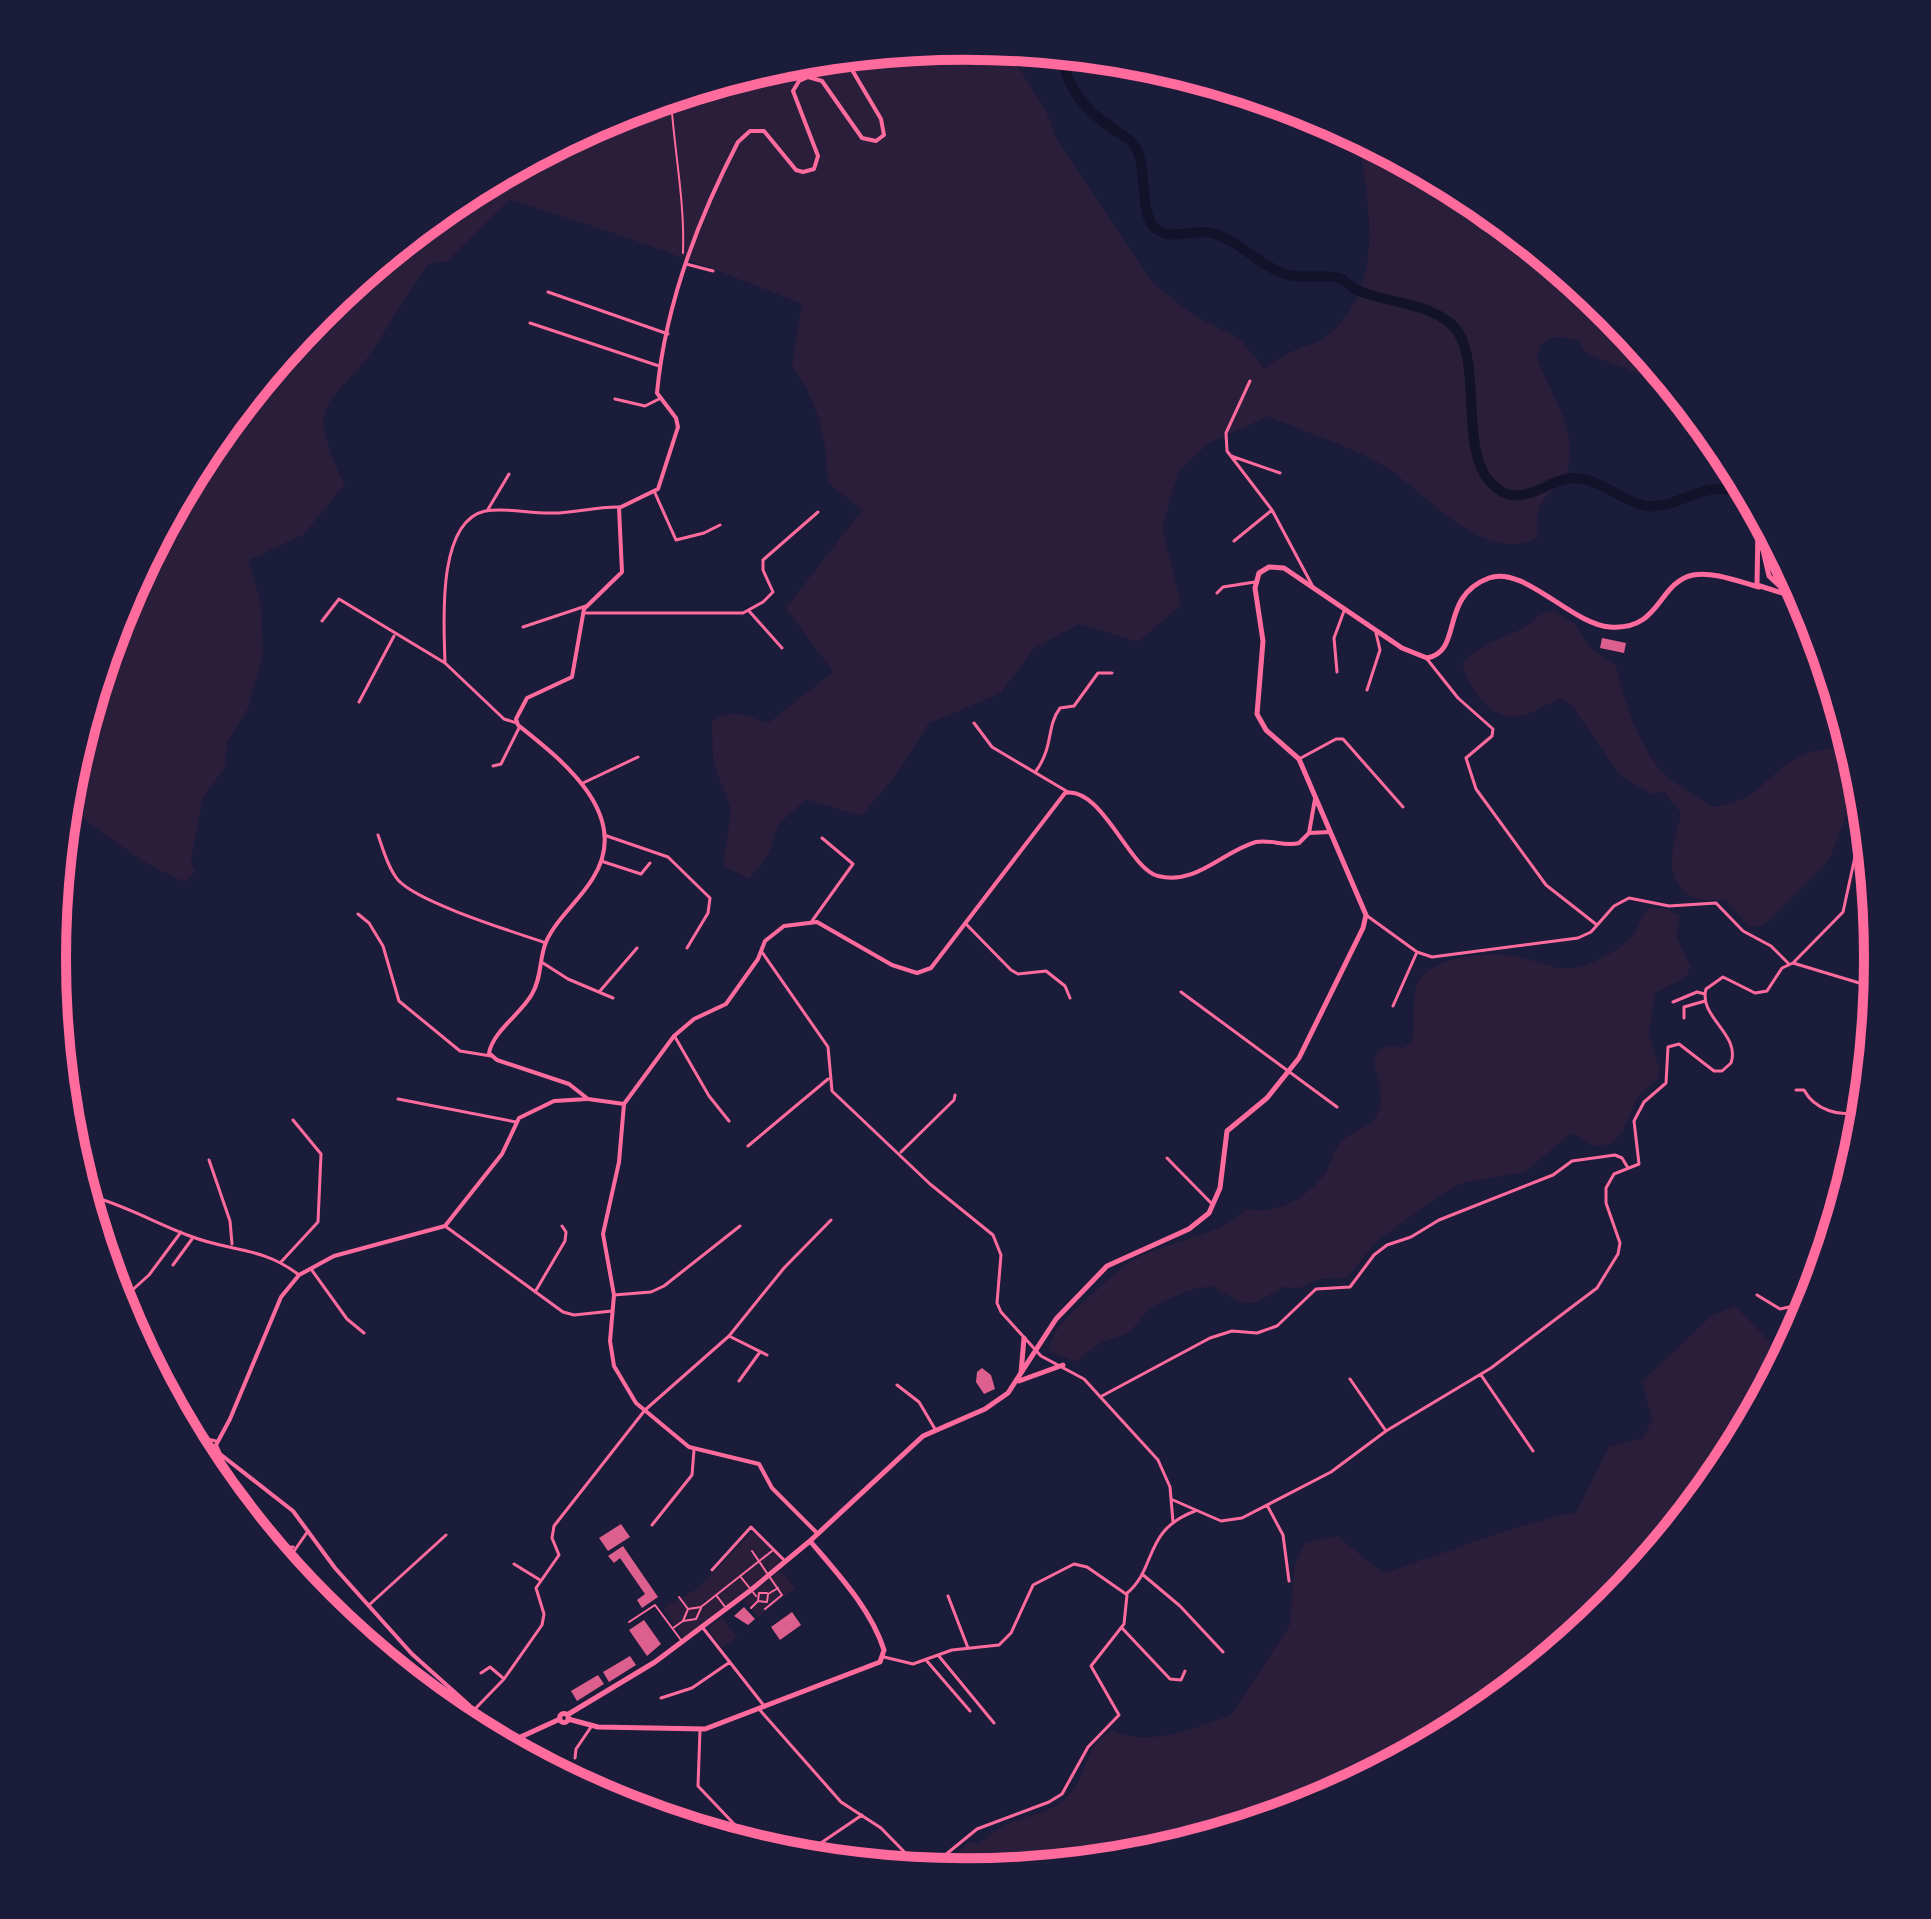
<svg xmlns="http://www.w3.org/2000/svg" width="1931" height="1919" font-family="Barlow,sans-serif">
<rect width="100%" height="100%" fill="#1b1b3a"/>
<path fill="#2a1e3b" d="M 966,46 L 1000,49 L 1021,71 L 1045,109 L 1057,140 L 1152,282 L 1194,316 L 1240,339 L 1264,368 C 1275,361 1286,354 1297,349 C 1306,345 1317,343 1325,337 C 1387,291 1369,203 1358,139 L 1473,200 L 1612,314 L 1689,408 L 1649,377 L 1587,354 L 1578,340 L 1553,337 L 1541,344 L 1537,359 C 1549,389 1578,432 1568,467 C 1559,499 1531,489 1538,538 C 1480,566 1427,491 1381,464 C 1346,444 1304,432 1268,416 L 1209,443 L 1179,471 L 1162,527 L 1181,605 L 1138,642 L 1080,624 L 1034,648 L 1001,693 L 928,724 L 897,774 L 861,816 L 806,799 L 778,825 L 769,854 L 749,879 L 723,866 L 731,810 L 713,760 L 712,721 C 732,708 747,716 768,723 L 833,672 L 786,608 L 862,510 L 828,483 C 826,435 820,406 792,366 L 802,304 C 705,265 609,229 509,200 L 446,262 L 429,263 C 405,295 388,329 365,361 C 352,378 330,394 324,415 C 320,431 336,469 345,484 L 304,534 L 249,560 L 261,605 L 263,654 L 248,708 L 227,743 L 225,767 L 202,800 L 191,862 L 195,872 L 186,882 C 141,866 106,833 67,807 L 70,781 L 122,609 L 206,452 L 320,313 L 458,200 L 616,115 L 788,63 Z
M 1552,611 L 1574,623 L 1589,647 L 1616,666 C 1624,702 1638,742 1661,771 C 1674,785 1697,796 1713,807 C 1761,802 1767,771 1801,756 C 1816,748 1834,748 1851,748 L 1863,801 L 1849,809 L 1829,860 L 1764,925 L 1750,927 L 1726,901 C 1716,898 1704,902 1695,898 C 1658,882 1675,841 1681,813 L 1664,792 L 1652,794 L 1621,776 L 1570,703 L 1560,699 C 1545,705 1528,717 1512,717 C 1488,717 1466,684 1463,663 C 1481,641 1508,639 1530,623 C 1538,617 1541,613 1552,611 Z
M 1649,908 L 1666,909 L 1680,916 L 1676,936 L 1691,967 L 1685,978 L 1655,993 L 1649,1034 L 1660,1071 L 1658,1078 L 1638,1097 L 1623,1131 L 1613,1143 L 1595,1147 L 1571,1133 L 1525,1172 L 1462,1183 L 1444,1193 L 1379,1239 L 1346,1278 L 1319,1279 L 1300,1288 L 1283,1287 L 1255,1303 L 1243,1303 L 1211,1286 L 1189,1290 L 1150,1308 L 1129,1333 L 1100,1343 L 1075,1362 L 1049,1350 C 1051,1332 1068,1316 1081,1305 C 1098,1290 1113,1272 1133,1260 C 1166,1241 1225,1235 1246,1209 C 1275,1215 1308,1199 1325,1173 C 1332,1164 1333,1149 1342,1141 C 1353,1130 1375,1127 1379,1110 C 1383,1095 1379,1077 1373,1062 L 1378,1051 L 1389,1046 L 1404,1048 L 1413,1040 C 1415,1022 1411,1002 1417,985 C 1426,958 1481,953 1505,955 C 1532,956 1556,975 1583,966 C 1597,962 1620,949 1631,938 C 1639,929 1639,917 1649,908 Z
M 1735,1306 L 1784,1357 L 1725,1467 L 1611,1606 L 1473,1719 L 1315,1804 L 1143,1856 L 965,1873 L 938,1870 L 969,1842 L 977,1844 C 987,1840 992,1832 1002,1827 C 1028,1813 1059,1814 1076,1786 C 1089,1765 1087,1744 1112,1730 C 1148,1748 1195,1728 1231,1715 L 1290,1625 L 1294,1567 L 1305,1543 L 1337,1536 L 1383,1573 C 1448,1553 1509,1526 1576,1512 L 1609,1446 L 1643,1438 L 1652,1420 L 1642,1382 L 1711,1316 Z
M 752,1531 L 784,1561 L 684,1638 L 663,1608 L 700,1587 Z
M 781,1570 L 795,1588 L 759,1617 L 743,1601 Z
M 722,1617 L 737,1637 L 722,1648 L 707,1628 Z"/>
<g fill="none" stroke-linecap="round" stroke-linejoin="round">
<path stroke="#12122b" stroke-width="10" d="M 1061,55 C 1067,87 1084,110 1111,127 C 1118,133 1129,138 1135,146 C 1148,166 1139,212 1154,227 C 1169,242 1193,229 1212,233 C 1238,240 1255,262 1280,272 C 1300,281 1322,273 1339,278 C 1347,281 1351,288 1359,291 C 1388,303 1424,302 1450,323 C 1490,355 1449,468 1505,493 C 1528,503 1551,478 1574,478 C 1600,478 1620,501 1646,506 C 1674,510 1702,483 1729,490 C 1736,492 1743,497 1751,500"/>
</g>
<path fill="#dd5f8e" d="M 1602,638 L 1626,643 L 1624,653 L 1600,648 Z
M 982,1368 L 991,1375 L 995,1389 L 984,1394 L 976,1382 L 977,1372 Z
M 621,1524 L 630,1537 L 608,1551 L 599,1538 Z
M 623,1546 L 658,1597 L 642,1608 L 637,1600 L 645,1594 L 620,1558 L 614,1563 L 608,1556 Z
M 744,1607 L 755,1619 L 748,1625 L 734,1616 Z
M 792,1612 L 801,1625 L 780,1640 L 771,1627 Z
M 644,1620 L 661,1644 L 647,1656 L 629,1630 Z
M 630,1656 L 636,1665 L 609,1682 L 603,1672 Z
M 598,1675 L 604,1684 L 577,1701 L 571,1691 Z
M 1323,1790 L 1327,1797 L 1305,1807 L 1302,1803 Z"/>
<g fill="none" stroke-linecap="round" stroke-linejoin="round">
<path stroke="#ff6b9d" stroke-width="2" d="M 671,99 C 674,150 685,201 683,253"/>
<path stroke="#ff6b9d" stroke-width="2" d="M 629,1622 L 655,1605 L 681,1640"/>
<path stroke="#ff6b9d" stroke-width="2" d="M 752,1551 L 782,1595 L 765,1609
M 740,1576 L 756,1596
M 716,1595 L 726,1608
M 679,1597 L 688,1609
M 758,1601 L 767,1602 L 768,1594 L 778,1588
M 751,1608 L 758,1601 L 759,1593 L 767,1593
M 683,1621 L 688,1609 L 701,1607 L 772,1551
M 673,1628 L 683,1621 L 696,1619 L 701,1608"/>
<path stroke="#ff6b9d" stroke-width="3" d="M 686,264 L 713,271
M 548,292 L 668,334
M 530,323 L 659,366
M 1250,381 L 1226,433 L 1227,451 L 1272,510 L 1312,585
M 615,399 L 645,406 L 659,399
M 1231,456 L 1280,473
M 655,493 L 676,540 L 704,533 L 720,525
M 487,511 L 509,474
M 1234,541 L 1272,510
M 1217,593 L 1223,587 L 1255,582
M 749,611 L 782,648
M 583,613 L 743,613 L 763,602 L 773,592 L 763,570 L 763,560 L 818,512
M 322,621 L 339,599 L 445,663 L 504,719 L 517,723
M 523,627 L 586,606
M 1427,659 L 1458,698 L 1493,729 L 1492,736 L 1466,758 L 1476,789 L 1546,885 L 1597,925
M 445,663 C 444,626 436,522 485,511 C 506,507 531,514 553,513 C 576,513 598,506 620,507
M 1337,672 L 1334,638 L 1344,611
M 1367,690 L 1380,650 L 1376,633
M 359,702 L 394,636
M 974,723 L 992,747 L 1068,792
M 1299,759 L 1336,739 L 1343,739 L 1403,807
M 493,766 L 501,764 L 519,728
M 1036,771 C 1054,746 1046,727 1060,708 L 1074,706 L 1098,673 L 1112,673
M 583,783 L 638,757
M 378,835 C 383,849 388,868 398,880 C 419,903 514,932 546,943
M 604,835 L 668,857 L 710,898 L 708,913 L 687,948
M 601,861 L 641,874 L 650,863
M 358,914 L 369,923 L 383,946 L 399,1001 L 460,1051 L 491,1056
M 1366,915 L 1417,952 L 1432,957 L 1578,938 L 1591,932 L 1614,906 L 1629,898 L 1669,906 L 1716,903 L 1743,931 L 1771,946 L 1789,964
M 812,921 L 853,864 L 822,838
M 966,924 L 1011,970 L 1018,974 L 1046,971 L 1065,986 L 1070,998
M 762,952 L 828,1047 L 832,1091 L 930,1184 L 993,1235 L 1001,1255 L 997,1303 L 1001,1312 L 1041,1356 L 1084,1379 L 1158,1460 L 1170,1487 L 1173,1522
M 543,963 L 568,979 L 613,998
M 1793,963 L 1876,988
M 600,991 L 637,948
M 1181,992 L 1337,1107
M 1673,1002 L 1697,992 L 1705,994
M 1393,1006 L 1417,952
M 1684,1018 L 1684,1007 L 1705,1001
M 675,1037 L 709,1096 L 729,1121
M 1796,1090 L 1804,1090 C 1814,1109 1841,1119 1860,1110 L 1860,1081 L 1867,1077
M 398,1099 L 516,1122
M 748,1146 L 828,1079
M 901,1152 L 954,1100 L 955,1095
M 1167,1158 L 1212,1204
M 209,1160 L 230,1221 L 232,1244
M 87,1195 C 123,1204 155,1223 190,1236 C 230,1252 262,1246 299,1275
M 445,1226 L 563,1312 L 574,1315 L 612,1311
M 281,1262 L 318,1222 L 321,1154 L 293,1120
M 173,1265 L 192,1239
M 311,1269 L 347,1319 L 364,1333
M 535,1292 L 565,1241 L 566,1232 L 562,1226
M 614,1295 L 651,1292 L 664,1286 L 740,1226
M 1757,1295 L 1780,1309 L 1812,1302
M 119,1302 L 149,1275 L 181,1232
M 729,1336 L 767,1355
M 1481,1375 L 1533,1451
M 1350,1379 L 1386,1431
M 739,1381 L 760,1352
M 897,1385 L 919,1402 L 935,1429
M 1100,1397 L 1210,1338 L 1232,1331 L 1257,1333 L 1277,1326 L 1316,1289 L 1350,1287 L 1374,1255 L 1387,1245 L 1411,1237 L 1439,1220 L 1553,1175 L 1572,1161 L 1615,1155 L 1622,1158 L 1628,1168
M 189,1435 L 216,1441
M 1173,1500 L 1221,1521 L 1242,1518 L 1331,1472 L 1386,1431 L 1491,1368 L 1597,1288 L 1618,1254 L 1620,1243 L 1606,1203 L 1606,1188 L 1614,1174 L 1639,1164 L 1634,1121 L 1644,1102 L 1666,1083 L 1668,1047 L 1679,1044 L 1714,1071 L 1722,1071 L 1731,1063 C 1741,1034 1698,1017 1706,989 L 1723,977 L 1755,993 L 1767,991 L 1782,968 L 1793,963 L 1843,912 L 1863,820
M 1267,1505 L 1283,1535 L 1289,1581
M 652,1525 L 692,1475 L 694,1450
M 273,1549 L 293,1547
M 285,1564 L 308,1531
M 514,1564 L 540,1580
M 712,1570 L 751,1527 L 784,1560
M 1142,1574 L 1180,1606 L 1223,1652
M 948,1596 L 968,1648
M 369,1605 L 446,1535
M 703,1628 L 765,1707
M 1122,1628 L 1170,1679 L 1181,1680 L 1185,1671
M 938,1655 L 994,1723
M 884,1657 L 913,1664 L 952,1650 L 999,1645 L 1011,1633 L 1033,1585 L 1074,1564 L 1087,1567 L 1126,1594 C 1158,1568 1142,1531 1195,1511
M 926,1660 L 970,1711
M 481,1673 L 490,1667 L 503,1678
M 661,1698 L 692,1688 L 730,1662
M 759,1709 L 841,1802 L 881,1828 L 921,1869
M 474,1710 L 504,1679 L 542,1625 L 544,1614 L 536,1588 L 559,1555 L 552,1538 L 554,1526 L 645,1410 L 729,1336 L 784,1268 L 831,1220
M 700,1730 L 698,1786 L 754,1845
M 575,1758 L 576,1749 L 591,1727
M 812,1849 L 862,1815
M 928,1869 L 977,1829 L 1049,1802 L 1062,1794 L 1088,1747 L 1119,1715 L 1091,1666 L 1124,1624 L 1127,1595"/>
<path stroke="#ff6b9d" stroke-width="4" d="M 1309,833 L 1330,832
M 624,1104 L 588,1099 L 569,1084 L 497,1060 L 489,1053 C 493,1031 521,1014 532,994 C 542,977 539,959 546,942 C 556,919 580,900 593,878 C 633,815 562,760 518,725 L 516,719 L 527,698 L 572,677 L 584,609 L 622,572 L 619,508 L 658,489 L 678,427 L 676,418 L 657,393 C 665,306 698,219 738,142 L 750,131 L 764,131 L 796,170 L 803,172 L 814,169 L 818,156 L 793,91 L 799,81 L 808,77 L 822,81 L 862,138 L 876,141 L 884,135 L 881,119 L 845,58
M 817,1533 L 772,1488 L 759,1464 L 689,1447 L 636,1403 L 614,1366 L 610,1341 L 614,1295 L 603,1234 L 619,1162 L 624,1104 L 674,1036 L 694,1019 L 726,1004 L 758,959 L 765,941 L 784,926 L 817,922 L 892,965 L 917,973 L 931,968 L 1065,793 C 1102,786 1129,869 1158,876 C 1196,886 1223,851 1256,842 C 1270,839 1285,847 1299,843 L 1309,833 L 1315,799
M 482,1732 L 469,1705 L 412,1654 L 335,1568 L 293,1511 L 220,1454 L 216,1445 L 230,1419 L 281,1297 L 299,1275 L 334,1256 L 445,1226 L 502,1154 L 519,1118 L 554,1101 L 587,1099"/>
<path stroke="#ff6b9d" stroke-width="5" d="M 1021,1373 L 1024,1338
M 1019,1381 L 1063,1365
M559.5 1718a4.5 4.5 0 1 1 9 0a4.5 4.5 0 1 1-9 0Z
M 567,1715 L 655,1662 L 751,1590 L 810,1541 L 923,1436 L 985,1409 L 1008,1393 L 1056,1319 L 1107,1266 L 1189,1229 L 1209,1213 L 1220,1188 L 1227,1131 L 1267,1098 L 1299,1058 L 1363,928 L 1366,915 L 1299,759 L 1266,730 L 1257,714 L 1263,641 L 1255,588 L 1259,573 L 1269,567 L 1284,568 L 1402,648 L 1427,658 C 1464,651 1438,597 1489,578 C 1524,565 1571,624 1610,627 C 1661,631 1657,583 1693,575 C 1713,571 1740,582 1759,587
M 568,1719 L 598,1727 L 705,1729 L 880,1662 L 884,1650 C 871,1609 838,1574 810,1541
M 505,1744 L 560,1719"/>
<path stroke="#ff6b9d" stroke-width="5" d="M 1424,174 L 1480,225 L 1601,305
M 1755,509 L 1758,527
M 1758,527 L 1757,585 L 1804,600
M 1760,537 L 1769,576 L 1785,591"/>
</g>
<path d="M0 0H1931V1919H0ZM66 959a899 899 0 1 1 1798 0a899 899 0 1 1-1798 0Z" fill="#1b1b3a" fill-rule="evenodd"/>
<path fill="none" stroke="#ff6b9d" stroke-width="10" d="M66 959a899 899 0 1 1 1798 0a899 899 0 1 1-1798 0Z"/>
</svg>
